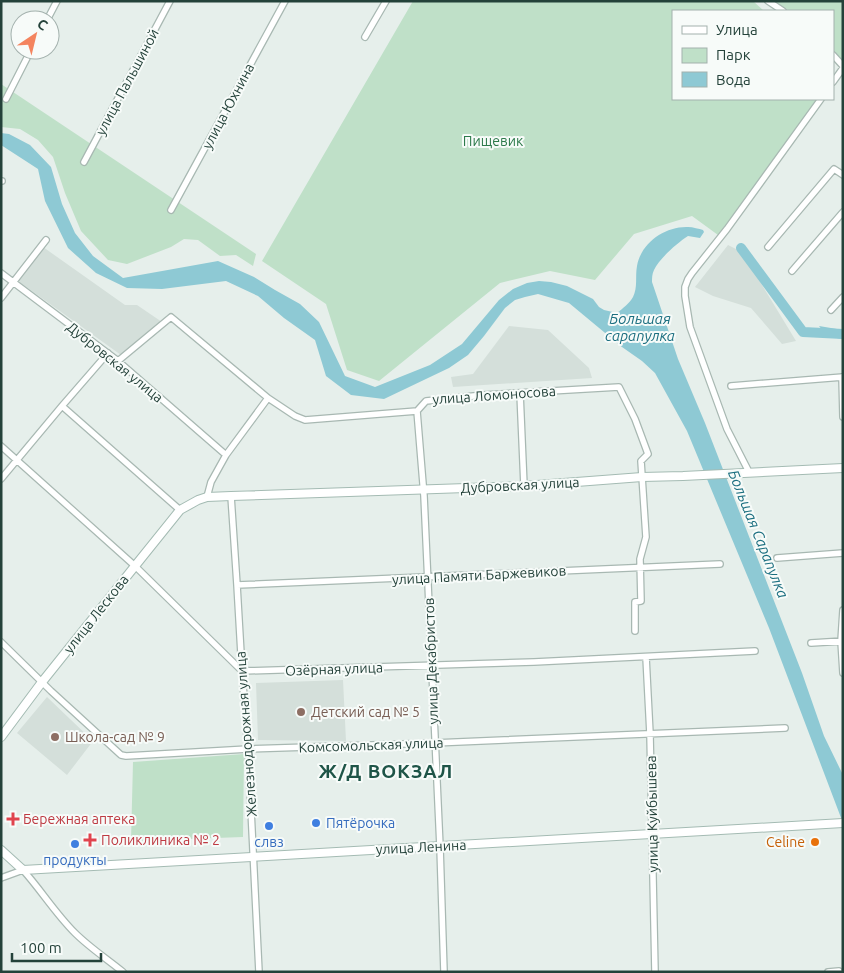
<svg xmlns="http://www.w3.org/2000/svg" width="844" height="973" font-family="Ubuntu,sans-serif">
<rect width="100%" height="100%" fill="#e6efeb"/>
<path fill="#d4dfda" d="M 728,245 L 742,252 L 796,341 L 782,344 L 751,308 L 713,296 L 695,287 Z
M 43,247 L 125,305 L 137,305 L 162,322 L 121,355 L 18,281 Z
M 509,326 L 548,330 L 589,368 L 592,378 L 453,387 L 451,377 L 473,374 Z
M 343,680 L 346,741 L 258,740 L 256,683 Z
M 47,697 L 93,741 L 67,775 L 17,733 Z"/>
<path fill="#bfe0c8" d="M 413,1 L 753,1 L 764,11 L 673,11 L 673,99 L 822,99 L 718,235 L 692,216 L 634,234 L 595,280 L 550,271 L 500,283 L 379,381 L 347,370 L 326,304 L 262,261 Z
M 768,1 L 843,1 L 843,62 L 833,52 L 833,11 L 783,11 Z
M 1,84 L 256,254 L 253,266 L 236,255 L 220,256 L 198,240 L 184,239 L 171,247 L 127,264 L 108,260 L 81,231 L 65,193 L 53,157 L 38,140 L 20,129 L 1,127 Z
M 244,754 L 243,837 L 131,841 L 133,762 Z"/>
<path fill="#8ec9d4" d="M 1,133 L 9,134 L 30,145 L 51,167 L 62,204 L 75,233 L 93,256 L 123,278 L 218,261 L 254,277 L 275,290 L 300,304 L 319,322 L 345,376 L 375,387 L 430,365 L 462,344 L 499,300 L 513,289 L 527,283 L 539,281 L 551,282 L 567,286 L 593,299 L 599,307 L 604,310 L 617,313 C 623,308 629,304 633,297 C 638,287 635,277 637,266 C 641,243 665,226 688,227 C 693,227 699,229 703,230 L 704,232 L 700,238 L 688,236 C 677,243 659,259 654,270 C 652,274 652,278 652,282 L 678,359 L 705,423 L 802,673 L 824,736 L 843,775 L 843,823 L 769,628 L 687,431 L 655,373 L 642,361 L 622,347 L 569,303 L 538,294 L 525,297 L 515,300 L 505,308 L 484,336 L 468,355 L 449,368 L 384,399 L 351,395 L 326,376 L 315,340 L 284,318 L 258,296 L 226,281 L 162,289 L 127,288 L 96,273 L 68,248 L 45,201 L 38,169 L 1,145 Z
M 819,326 L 843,330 L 843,339 C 832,338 825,335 819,326 Z"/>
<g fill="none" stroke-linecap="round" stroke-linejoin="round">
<path stroke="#8ec9d4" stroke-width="10" d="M 741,248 L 803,332 L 843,334"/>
<g stroke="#a8b8b2" stroke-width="8">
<path id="street" d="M 768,1 L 783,11
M 47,20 L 57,1
M 365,37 L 386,1
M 833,55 L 843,66
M 833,82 L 843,68
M 6,99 L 31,50
M 84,162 L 170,1
M 1,181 L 2,181
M 171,210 L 285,1
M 768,247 L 834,169 L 843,175
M 792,271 L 843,212
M 1,273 L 118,361 L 226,455
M 1,298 L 46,240
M 831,310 L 843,297
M 118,361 L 171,317 L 268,398 L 295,416 L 305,420 L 417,411 L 426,401 L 483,395 L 619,387 L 635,419 L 648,454 L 641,461 L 646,537 L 640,559 L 641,601 L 635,602 L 635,631
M 842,377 L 843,417
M 731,386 L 843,377
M 520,393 L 524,486
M 62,406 L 180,510
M 417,411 L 424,496 L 440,847 L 444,972
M 1,446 L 135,566 L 242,671 L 534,662 L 755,651
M 749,472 L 727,429 L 690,327 L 685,296 L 685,287 L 688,279 L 692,273 L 727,229 L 821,99
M 1,479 L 62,406 L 108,353
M 231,496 L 237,585 L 242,671 L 248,749 L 259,972
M 207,497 L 211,482 L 226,455 L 268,398
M 777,558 L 843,553
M 237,585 L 720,564
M 843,610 L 841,641 L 843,673
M 1,642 L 51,691 L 121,755 L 126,756 L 248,749 L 434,743 L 785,728
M 811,643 L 843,641
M 646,657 L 650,734 L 655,972
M 1,878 L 23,870 C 41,890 55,913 75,933 C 89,947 107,959 123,972
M 828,972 L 839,971"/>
</g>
<g stroke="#a4bbb3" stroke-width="10">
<path id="secondary" d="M 1,737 L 42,682 L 135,566 L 180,510 L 198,500 L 207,497 L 231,496 L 524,486 L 642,477 L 683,476 L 843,468
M 1,850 L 23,870 L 843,823"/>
</g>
<use href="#street" stroke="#fff" stroke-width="5.5"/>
<use href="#secondary" stroke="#fff" stroke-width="8"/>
</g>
<g fill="#8d6e63" stroke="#f7fbf9" stroke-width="2">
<circle cx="301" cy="712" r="5"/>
<circle cx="55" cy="737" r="5"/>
</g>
<g fill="#e0444e" stroke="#f7fbf9" stroke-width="2">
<path d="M10.5 811.5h5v5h5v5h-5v5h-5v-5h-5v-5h5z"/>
<path d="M87.5 832.5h5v5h5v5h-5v5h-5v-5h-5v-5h5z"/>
</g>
<g fill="#3f7fe0" stroke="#f7fbf9" stroke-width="2">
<circle cx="316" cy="823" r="5"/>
<circle cx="269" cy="826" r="5"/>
<circle cx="75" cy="844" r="5"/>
</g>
<circle fill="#e8710a" stroke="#f7fbf9" stroke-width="2" cx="815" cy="842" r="5"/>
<g text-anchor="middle" stroke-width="4" stroke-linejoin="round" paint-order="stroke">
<g font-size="14" fill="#24423a" stroke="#f7fbf9">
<text transform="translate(127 82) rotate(-62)" y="5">улица Пальшиной</text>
<text transform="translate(228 106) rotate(-62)" y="5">улица Юхнина</text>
<text transform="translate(115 362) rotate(39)" y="5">Дубровская улица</text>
<text transform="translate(494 395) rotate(-4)" y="5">улица Ломоносова</text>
<text transform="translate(520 485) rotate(-3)" y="5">Дубровская улица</text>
<text transform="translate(479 575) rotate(-3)" y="5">улица Памяти Баржевиков</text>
<text transform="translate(96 614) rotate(-52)" y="5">улица Лескова</text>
<text transform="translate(431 661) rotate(-92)" y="5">улица Декабристов</text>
<text transform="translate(334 669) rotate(-2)" y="5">Озёрная улица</text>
<text transform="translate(246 734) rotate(-94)" y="5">Железнодорожная улица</text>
<text transform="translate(371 745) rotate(-2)" y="5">Комсомольская улица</text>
<text transform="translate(652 814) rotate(-91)" y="5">улица Куйбышева</text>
<text transform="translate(421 847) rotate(-3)" y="5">улица Ленина</text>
</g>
<g font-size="14" fill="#2d7a4b" stroke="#f7fbf9">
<text x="493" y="146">Пищевик</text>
</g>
<g font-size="14" fill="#785e54" stroke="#f7fbf9" text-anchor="start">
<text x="311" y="717">Детский сад № 5</text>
<text x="65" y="742">Школа-сад № 9</text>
</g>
<g font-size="14" fill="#be3a42" stroke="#f7fbf9" text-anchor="start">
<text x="23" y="824">Бережная аптека</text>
<text x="101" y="845">Поликлиника № 2</text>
</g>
<g font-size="14" fill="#366cbe" stroke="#f7fbf9">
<text x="326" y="828" text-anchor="start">Пятёрочка</text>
<text x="269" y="847">слвз</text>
<text x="75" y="865">продукты</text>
</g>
<g font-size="14" fill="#c56008" stroke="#f7fbf9" text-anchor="end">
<text x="805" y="847">Celine</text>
</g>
<g font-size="15" font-style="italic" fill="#1c6f80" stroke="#f7fbf9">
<text x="640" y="324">Большая<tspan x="640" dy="17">сарапулка</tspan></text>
<text transform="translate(758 534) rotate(68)" y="5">Большая Сарапулка</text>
</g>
<g font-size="19" font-weight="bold" letter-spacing="1" fill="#1f5548" stroke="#f7fbf9">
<text x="386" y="778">Ж/Д ВОКЗАЛ</text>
</g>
</g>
<rect width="844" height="973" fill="none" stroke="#24423a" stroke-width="5"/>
<rect x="672" y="10" width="162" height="90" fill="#f7fbf9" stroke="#a3b1ad"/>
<rect x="682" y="26" width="25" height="8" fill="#ffffff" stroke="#a3b1ad"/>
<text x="716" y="35" font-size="15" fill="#24423a">Улица</text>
<rect x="682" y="48" width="25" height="15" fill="#bfe0c8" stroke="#a3b1ad"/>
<text x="716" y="60" font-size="15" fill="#24423a">Парк</text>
<rect x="682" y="72" width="25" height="15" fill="#8ec9d4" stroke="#a3b1ad"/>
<text x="716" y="85" font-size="15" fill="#24423a">Вода</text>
<g transform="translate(35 35) rotate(35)"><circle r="24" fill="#f7fbf9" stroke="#a3b1ad"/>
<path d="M0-4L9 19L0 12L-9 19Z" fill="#f4845f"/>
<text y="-8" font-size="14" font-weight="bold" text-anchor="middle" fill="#24423a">С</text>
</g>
<path d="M12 953v8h89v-8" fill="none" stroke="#24423a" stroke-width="2.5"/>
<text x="20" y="953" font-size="15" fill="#24423a" stroke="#f7fbf9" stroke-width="4" paint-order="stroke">100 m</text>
</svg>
